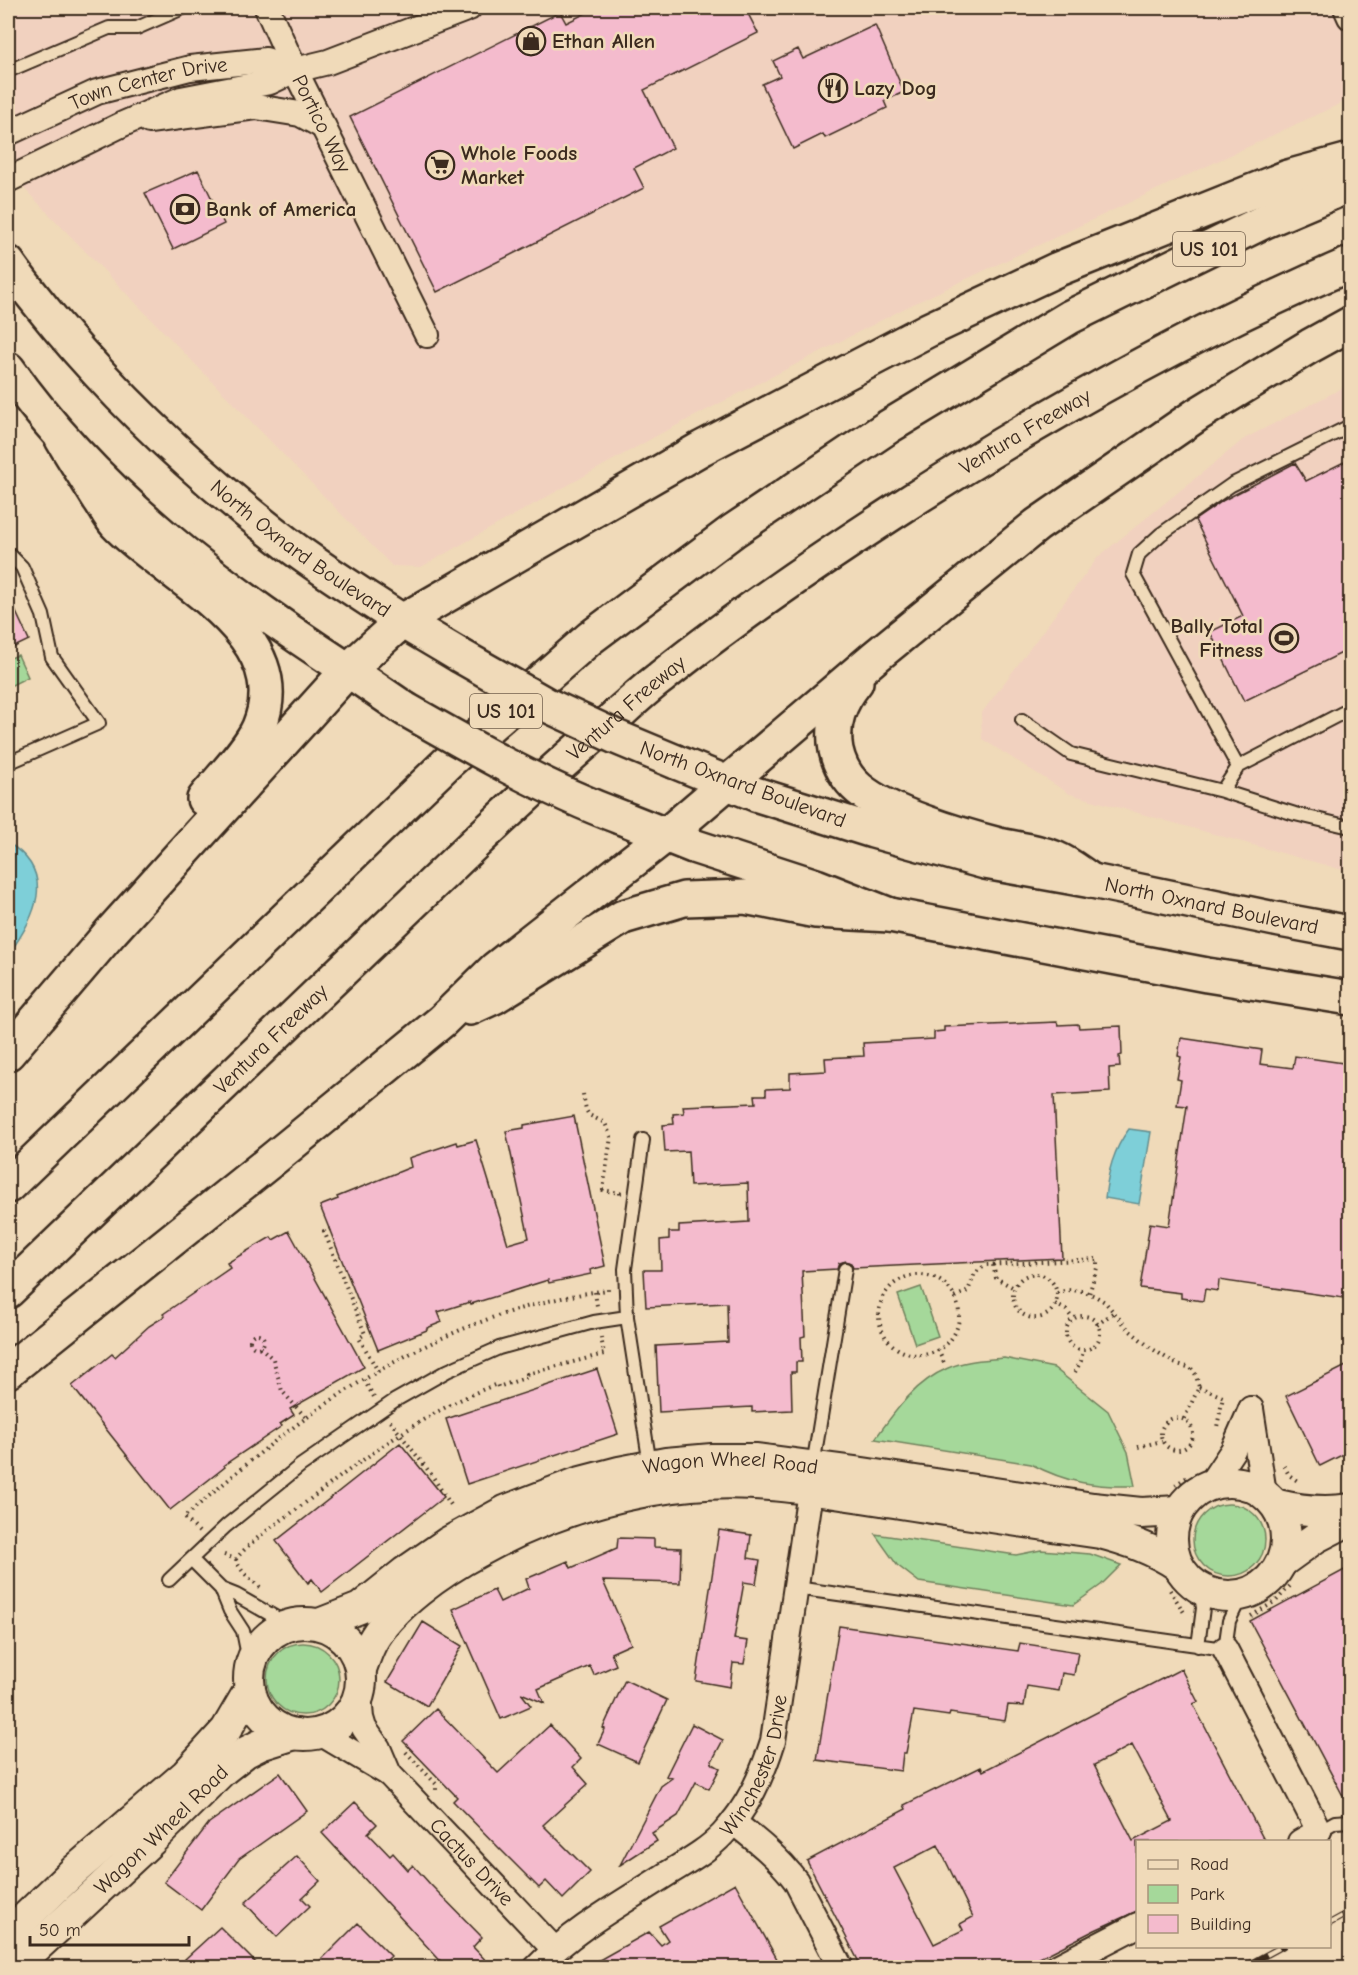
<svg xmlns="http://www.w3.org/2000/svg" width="1358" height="1975" font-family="'Comic Neue',sans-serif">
<rect width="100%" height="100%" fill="#f0dab9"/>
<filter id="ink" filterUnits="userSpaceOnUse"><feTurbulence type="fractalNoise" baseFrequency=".0167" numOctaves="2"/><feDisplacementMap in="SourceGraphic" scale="12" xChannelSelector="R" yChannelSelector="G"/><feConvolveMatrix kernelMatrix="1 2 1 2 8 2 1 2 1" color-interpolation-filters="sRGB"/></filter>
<g filter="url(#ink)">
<path fill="#f1d1bf" d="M 8,8 L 1350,8 L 1350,99 L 913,304 L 658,435 L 421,567 L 392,566 L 8,172 Z
M 1350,384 L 1350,872 L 1070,794 L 982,739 L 981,714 L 1098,557 L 1244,439 Z"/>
<path fill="#a5d89a" stroke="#70815c" stroke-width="1.5" d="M 18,655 L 28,677 L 10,686 L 8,681 L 8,659 Z
M 921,1287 L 938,1336 L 915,1344 L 898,1295 Z
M 1004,1358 L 1054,1368 L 1108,1411 L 1128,1452 L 1135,1486 C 1095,1487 1067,1483 1031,1464 L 875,1439 C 895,1411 915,1382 948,1368 C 965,1360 986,1360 1004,1358 Z
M1193 1540a36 36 0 1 1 72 0a36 36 0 1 1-72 0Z
M 875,1534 L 1016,1555 L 1041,1550 L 1090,1554 L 1121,1565 L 1101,1585 L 1073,1605 L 919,1582 L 897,1565 Z
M267 1679a36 36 0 1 1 72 0a36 36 0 1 1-72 0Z"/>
<path fill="#7ecfd8" stroke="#638d8e" stroke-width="1.5" d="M 8,843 C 58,873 35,918 8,955 Z
M 1129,1129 L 1151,1132 L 1139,1204 L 1105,1198 C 1108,1172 1113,1150 1129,1129 Z"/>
<path fill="#f4bbcd" stroke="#3b2a1e" stroke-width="1.5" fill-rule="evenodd" d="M 596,8 L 745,8 L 758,33 L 644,90 L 673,148 L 634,168 L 644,188 L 437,292 L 350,117 L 560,12 L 566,23 Z
M 875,25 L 904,92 L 884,101 L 887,108 L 825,138 L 823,134 L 793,149 L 762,84 L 780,76 L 773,61 L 798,49 L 803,59 Z
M 198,170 L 224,224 L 173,249 L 145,193 Z
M 1350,459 L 1350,649 L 1244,701 L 1210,632 L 1243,616 L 1195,520 L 1224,500 L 1295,463 L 1306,481 Z
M 8,595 L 29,640 L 8,650 Z
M 1057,1022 L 1058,1025 L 1078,1024 L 1079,1028 L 1121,1026 L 1122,1055 L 1119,1056 L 1120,1067 L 1109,1068 L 1110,1092 L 1054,1095 L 1062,1258 L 853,1268 L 851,1263 L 846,1261 L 839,1263 L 837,1269 L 802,1271 L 805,1336 L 801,1337 L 802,1362 L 796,1362 L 796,1372 L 791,1372 L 792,1410 L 752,1412 L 752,1407 L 659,1412 L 656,1346 L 728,1342 L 727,1303 L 646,1307 L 644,1270 L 661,1270 L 660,1240 L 669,1239 L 669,1232 L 679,1232 L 679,1226 L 749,1222 L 748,1183 L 690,1186 L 688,1151 L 665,1152 L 663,1125 L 674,1124 L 673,1114 L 684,1113 L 683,1106 L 756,1103 L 755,1095 L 766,1095 L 766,1089 L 790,1088 L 790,1073 L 826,1071 L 825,1058 L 864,1056 L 863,1043 L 934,1039 L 934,1032 L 944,1031 L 944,1027 Z
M 1181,1038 L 1262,1050 L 1260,1064 L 1293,1068 L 1295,1056 L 1350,1064 L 1350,1299 L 1219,1280 L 1218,1291 L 1205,1289 L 1203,1301 L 1181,1298 L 1181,1293 L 1140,1288 L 1150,1223 L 1169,1226 L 1187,1106 L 1177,1105 L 1181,1080 L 1177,1079 L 1181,1057 L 1178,1056 Z
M 574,1116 L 605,1266 L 590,1270 L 591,1274 L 549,1283 L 548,1280 L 471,1304 L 470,1302 L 438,1312 L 442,1322 L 427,1328 L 427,1330 L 378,1350 L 320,1206 L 338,1199 L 337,1197 L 411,1167 L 409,1158 L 457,1142 L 458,1145 L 476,1140 L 508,1244 L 529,1238 L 506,1131 L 524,1128 L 524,1125 Z
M 289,1231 L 364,1367 L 290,1409 L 294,1415 L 280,1424 L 282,1426 L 224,1465 L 225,1467 L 170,1510 L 72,1386 L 112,1354 L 115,1357 L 149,1326 L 165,1316 L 163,1314 L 230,1268 L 227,1263 L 271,1237 L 273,1240 Z
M 1350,1364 L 1350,1451 L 1320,1466 L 1286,1396 Z
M 597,1369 L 618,1434 L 467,1484 L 446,1419 Z
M 400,1443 L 444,1497 L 322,1592 L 312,1579 L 308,1583 L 276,1541 Z
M 719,1530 L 751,1535 L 748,1558 L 760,1560 L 756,1584 L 744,1582 L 734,1639 L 748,1641 L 744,1664 L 733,1663 L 730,1687 L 696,1681 Z
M 618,1538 L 654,1539 L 654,1547 L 681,1548 L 680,1583 L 603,1581 L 631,1644 L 611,1653 L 616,1665 L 594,1675 L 590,1666 L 538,1689 L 544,1703 L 521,1693 L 531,1706 L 501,1719 L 453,1609 L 494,1590 L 500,1602 L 529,1588 L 526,1579 L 568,1561 L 571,1568 L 617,1548 Z
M 1350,1567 L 1350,1809 L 1250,1621 Z
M 423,1622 L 462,1646 L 427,1706 L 387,1682 Z
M 839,1626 L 1018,1651 L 1020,1643 L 1078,1652 L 1074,1675 L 1062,1673 L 1059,1691 L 1027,1686 L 1024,1706 L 1008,1705 L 1005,1721 L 950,1713 L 949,1716 L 914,1711 L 906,1753 L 903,1753 L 901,1771 L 817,1760 Z
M 1181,1669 L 1198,1702 L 1193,1704 L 1265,1842 L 1137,1842 L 1137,1911 L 1095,1930 L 1020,1968 L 862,1968 L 807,1861 L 906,1809 L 904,1805 L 981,1767 L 983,1771 ZM 1132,1745 L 1172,1821 L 1133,1841 L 1094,1765 ZM 938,1845 L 973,1917 L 960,1924 L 963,1930 L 934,1944 L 894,1868 Z
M 625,1680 L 667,1700 L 638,1762 L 598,1744 L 605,1729 L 603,1728 Z
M 436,1709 L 498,1773 L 550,1725 L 581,1759 L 573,1767 L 588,1784 L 543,1825 L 590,1872 L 563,1899 L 546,1881 L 539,1888 L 501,1850 L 453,1801 L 457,1797 L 403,1741 Z
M 692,1724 L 723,1740 L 711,1763 L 720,1768 L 709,1789 L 696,1782 L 678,1816 L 652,1833 L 657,1841 L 620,1865 L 661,1786 L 672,1778 L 666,1776 Z
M 280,1773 L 307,1811 L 239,1859 L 201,1910 L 164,1882 L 209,1823 Z
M 355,1802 L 377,1824 L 368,1833 L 390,1856 L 393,1853 L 408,1870 L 413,1865 L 430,1884 L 482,1937 L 473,1947 L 493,1968 L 447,1968 L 322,1833 Z
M 297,1856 L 320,1881 L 302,1898 L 310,1906 L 277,1937 L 245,1903 Z
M 735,1883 L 782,1968 L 585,1968 L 649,1932 L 661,1945 L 668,1940 L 659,1926 Z
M 358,1923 L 391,1956 L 379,1968 L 313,1968 Z
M 220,1927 L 261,1968 L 194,1968 L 185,1959 Z"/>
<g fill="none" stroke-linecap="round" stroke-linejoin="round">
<g stroke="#3b2a1e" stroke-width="16">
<path id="service" d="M 8,71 L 109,28 L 137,28 L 183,8
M 8,553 L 22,567 L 43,615 L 52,657 L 99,723 L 8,763
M 1022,720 L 1071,754 L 1222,791 L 1295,814 L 1350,827
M 1238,767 L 1350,709
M 1222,791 L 1238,767 L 1133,574 L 1139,554 L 1161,534 L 1231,485 L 1350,426
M 643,1140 L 625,1269 L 627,1317 L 650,1465
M 813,1466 L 845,1269
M 192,1560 L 221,1589
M 169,1580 L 226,1526 L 300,1466 L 394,1401 L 447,1371 L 499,1348 L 594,1322 L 627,1317
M 796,1588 L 1225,1649 L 1229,1621 L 1241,1596
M 1198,1646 L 1203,1608 L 1200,1588
M 252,1660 L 246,1646 L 243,1631 L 230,1611 L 221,1589 L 236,1595 L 289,1625
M 1319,1831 L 1335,1822 L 1350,1821"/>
</g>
<g stroke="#3b2a1e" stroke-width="28">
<g id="minor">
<path id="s1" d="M 267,8 L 295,70 L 427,335"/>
<path d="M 1346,8 L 1350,17"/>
<path d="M 149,121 L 256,107 L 300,114 L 324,127"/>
<path id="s2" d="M 8,133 L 97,92 L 190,68 L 266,60 L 295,70"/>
<path d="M 8,180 L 123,124 L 181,99 L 270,82 L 295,70 L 328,62 L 469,8"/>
<path d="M 1251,1409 L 1264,1493"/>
<path d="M 1209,1486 L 1233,1450 L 1251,1409"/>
<path d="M 1225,1649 L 1319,1831 L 1300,1842"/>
<path d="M 359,1696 L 361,1718 L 364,1728 L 378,1748 L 389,1774"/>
<path id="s3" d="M 320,1733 L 389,1774 L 554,1949"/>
<path d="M 733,1822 C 756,1840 778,1857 796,1881 L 841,1968"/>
<path id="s4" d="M 536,1968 C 574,1929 622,1903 667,1874 C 686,1862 707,1851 723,1834 C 748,1807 762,1776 773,1741 L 813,1471"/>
<path d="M 1055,1968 L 1138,1925"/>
</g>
</g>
<g stroke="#3b2a1e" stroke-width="34">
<g id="tertiary">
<circle cx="1229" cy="1539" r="57"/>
<path d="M 1278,1505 C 1303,1511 1325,1513 1350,1509"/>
<path d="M 1283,1561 L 1315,1538 L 1350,1520"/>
<circle cx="305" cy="1679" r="56"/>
<path id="s5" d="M 319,1624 L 360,1608 L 405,1572 L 447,1543 L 507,1510 L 577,1483 L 619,1472 L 666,1463 L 712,1459 L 757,1459 L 863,1473 L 1093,1508 L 1141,1513 L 1179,1511"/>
<path d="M 361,1669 C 364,1661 367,1652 371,1644 C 390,1607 444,1570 480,1551 C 545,1515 617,1492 691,1485 C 758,1478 827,1492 894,1502 C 962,1513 1031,1523 1100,1533 C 1128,1540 1153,1549 1177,1565"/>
<path d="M 8,1934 L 76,1869 L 186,1774 L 226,1730 L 250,1689"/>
<path id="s6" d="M 14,1968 L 152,1840 L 223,1770 L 246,1752 L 260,1745 L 295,1734"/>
</g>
</g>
<g stroke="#3b2a1e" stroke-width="38">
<g id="secondary">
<path id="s7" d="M 8,263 C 23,285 41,306 58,327 C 126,408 205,481 289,545 C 325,572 364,596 402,621"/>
<path d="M 8,369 C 97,495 220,587 348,670"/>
</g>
</g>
<g stroke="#3b2a1e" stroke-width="38">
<g id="primary">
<path d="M 402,621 L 459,655"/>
<path d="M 348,670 L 405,709"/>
<path id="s8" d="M 676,762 L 755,794 L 873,831 L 985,862 L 1092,881 L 1280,920 L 1350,933"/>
<path d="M 620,817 L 693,846 L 816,886 L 890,915 L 1207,975 L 1350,998"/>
</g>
</g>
<g stroke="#3b2a1e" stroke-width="38">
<g id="motorway">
<path d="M 62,439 C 74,459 86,478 98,497 C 104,505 109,516 116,524 C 167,578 298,633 259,727 C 249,750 220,779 204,799"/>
<path d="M 856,682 C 840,702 831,723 836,750 C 839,764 847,779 859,789 C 889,814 960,835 999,845 C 1017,849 1040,851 1057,859 C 1069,864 1081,874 1092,881"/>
<path d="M 470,1008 L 494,997 L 623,917 L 684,899 L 745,897 L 816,911 L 890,915"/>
<path d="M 8,1053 L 110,933 L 348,670 L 402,621 L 702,448 L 928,330 L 1058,269 L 1288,177 L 1350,160"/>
<path d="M 8,1186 L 447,763 L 590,638 L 733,531 L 888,427 L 1070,317 L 1265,221 L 1350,185"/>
<path id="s9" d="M 8,1291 L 474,844 C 515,805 557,767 600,730 C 620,713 639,694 660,678 C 734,618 814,564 894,512 C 1039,418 1191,332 1350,264"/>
<path d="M 8,1371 L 273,1159 L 442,1021 L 495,969 L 666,835 L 875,657 L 1037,525 L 1198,414 L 1310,346 L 1350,324"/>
</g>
</g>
<path stroke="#3b2a1e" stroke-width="4" stroke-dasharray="1.5 4.5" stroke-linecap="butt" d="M 583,1094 L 586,1110 L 589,1115 L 605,1123 L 611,1137 L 603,1190 L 620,1193 L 620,1195
M 330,1229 L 324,1231 L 365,1334 L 359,1338 L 378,1371
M 993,1265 L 996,1278 L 1014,1288
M1013 1296a22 22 0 1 1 44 0a22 22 0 1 1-44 0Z
M879 1315a40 40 0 1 1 80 0a40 40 0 1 1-80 0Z
M 595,1292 L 597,1306
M 1057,1293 L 1068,1290 L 1083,1291 L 1095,1296 L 1105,1302 L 1129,1330 L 1151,1348 L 1174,1363 L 1191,1368 L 1196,1375 L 1199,1387 L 1184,1419
M 955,1297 L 968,1291 L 975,1273 L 986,1265 L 1097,1259 L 1097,1268 L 1089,1294
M 1055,1304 L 1066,1310 L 1073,1319
M1066 1333a17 17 0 1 1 34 0a17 17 0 1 1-34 0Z
M 1097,1325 L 1114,1312
M250 1341a7 7 0 1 1 14 0a7 7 0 1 1-14 0Z
M 260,1347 L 273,1359 L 282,1391 L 307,1419
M 938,1350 L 944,1363
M 1075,1372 L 1081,1361 L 1083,1350
M 364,1380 L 374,1397
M 1199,1387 L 1223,1397 L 1217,1427
M1161 1434a16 16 0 1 1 32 0a16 16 0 1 1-32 0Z
M 390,1421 L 431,1474 L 451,1505
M 1138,1447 L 1162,1441
M 1284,1466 L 1289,1475 L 1299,1482
M 1175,1485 L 1189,1476
M 199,1532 L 184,1517 C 217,1490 249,1461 283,1435 C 381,1361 485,1306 608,1290 L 608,1288
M 224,1555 L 236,1559 C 251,1540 278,1523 297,1509 C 360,1462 422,1412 497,1384 L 498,1387 L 528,1377 L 527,1374 L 604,1354 L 601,1337
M 236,1559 C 239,1571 253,1582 263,1589
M 1170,1590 L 1185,1614
M 1251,1616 L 1276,1601 L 1290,1586
M 406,1752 L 436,1784 L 436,1792"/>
<use href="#service" stroke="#f0dab9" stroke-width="12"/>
<use href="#minor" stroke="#f0dab9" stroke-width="24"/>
<use href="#tertiary" stroke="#f0dab9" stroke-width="30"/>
<use href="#secondary" stroke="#f0dab9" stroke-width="33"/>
<use href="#primary" stroke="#f0dab9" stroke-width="33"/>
<use href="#motorway" stroke="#f0dab9" stroke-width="33"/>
<g stroke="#3b2a1e" stroke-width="7">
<path id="rail" d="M 1330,1923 L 1350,1912
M 1242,1968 L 1283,1946"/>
</g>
<use href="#rail" stroke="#f0dab9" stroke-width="4.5" stroke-dasharray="14" stroke-linecap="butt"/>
<g stroke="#3b2a1e" stroke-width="38" stroke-linecap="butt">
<path id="primary-bridge" d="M 459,655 L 547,705 L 616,737 L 676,762
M 405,709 C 475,749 545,789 620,817"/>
</g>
<use href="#primary-bridge" stroke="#f0dab9" stroke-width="33"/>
</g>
</g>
<defs>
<g id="shop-ring" transform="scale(1.5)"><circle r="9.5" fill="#f0dab9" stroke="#3b2a1e" stroke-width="1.5"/><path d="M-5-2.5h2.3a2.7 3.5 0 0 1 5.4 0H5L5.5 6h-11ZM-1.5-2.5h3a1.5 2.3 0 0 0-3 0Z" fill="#3b2a1e"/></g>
<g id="restaurant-ring" transform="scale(1.5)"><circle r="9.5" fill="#f0dab9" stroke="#3b2a1e" stroke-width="1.5"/><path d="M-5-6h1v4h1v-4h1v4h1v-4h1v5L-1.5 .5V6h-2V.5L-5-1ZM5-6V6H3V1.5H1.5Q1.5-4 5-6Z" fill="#3b2a1e"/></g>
<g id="supermarket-ring" transform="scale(1.5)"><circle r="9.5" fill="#f0dab9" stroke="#3b2a1e" stroke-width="1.5"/><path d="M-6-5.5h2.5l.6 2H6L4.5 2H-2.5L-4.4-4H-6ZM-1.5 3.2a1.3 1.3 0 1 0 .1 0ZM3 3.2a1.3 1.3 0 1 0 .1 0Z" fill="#3b2a1e"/></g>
<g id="bank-ring" transform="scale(1.5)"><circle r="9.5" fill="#f0dab9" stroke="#3b2a1e" stroke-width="1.5"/><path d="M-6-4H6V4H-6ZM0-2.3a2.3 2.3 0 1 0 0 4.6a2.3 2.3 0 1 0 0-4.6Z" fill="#3b2a1e"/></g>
<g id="stadium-ring" transform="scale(1.5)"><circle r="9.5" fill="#f0dab9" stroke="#3b2a1e" stroke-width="1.5"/><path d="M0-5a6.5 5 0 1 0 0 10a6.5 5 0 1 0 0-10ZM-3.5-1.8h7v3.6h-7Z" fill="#3b2a1e"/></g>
</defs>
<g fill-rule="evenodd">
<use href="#shop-ring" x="531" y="41"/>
<use href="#restaurant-ring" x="833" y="88"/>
<use href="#supermarket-ring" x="440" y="165"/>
<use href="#bank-ring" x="185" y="209"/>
<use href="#stadium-ring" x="1284" y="638"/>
</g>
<g text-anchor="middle" stroke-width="5" stroke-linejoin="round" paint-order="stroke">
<g fill="#f0dab9" stroke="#715f4c" stroke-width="1.5">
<rect x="1173" y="232" width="72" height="34" rx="4.5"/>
<rect x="470" y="694" width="72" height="34" rx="4.5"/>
</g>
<g font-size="20" font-weight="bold" fill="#3b2a1e">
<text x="1209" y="256">US 101</text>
<text x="506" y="718">US 101</text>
</g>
<g font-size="21" font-weight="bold" fill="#3b2a1e" stroke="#f0dab9" text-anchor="start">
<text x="552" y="48">Ethan Allen</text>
<text x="854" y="95">Lazy Dog</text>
<text x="461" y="160">Whole Foods<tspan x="461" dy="24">Market</tspan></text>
<text x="206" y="216">Bank of America</text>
<text x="1263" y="633" text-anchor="end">Bally Total<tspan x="1263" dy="24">Fitness</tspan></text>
</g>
<g font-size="21" fill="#3b2a1e" stroke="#f0dab9">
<text dy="7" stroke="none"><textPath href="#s2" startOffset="150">Town Center Drive</textPath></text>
<text dy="7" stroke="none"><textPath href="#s1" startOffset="128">Portico Way</textPath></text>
<text dy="7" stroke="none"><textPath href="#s9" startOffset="1336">Ventura Freeway</textPath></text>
<text dy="7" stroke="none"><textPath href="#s7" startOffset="411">North Oxnard Boulevard</textPath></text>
<text dy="7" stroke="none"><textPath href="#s9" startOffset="850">Ventura Freeway</textPath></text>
<text transform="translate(743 784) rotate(20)" y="7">North Oxnard Boulevard</text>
<text dy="7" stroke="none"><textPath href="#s8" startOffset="556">North Oxnard Boulevard</textPath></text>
<text dy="7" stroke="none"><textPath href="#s9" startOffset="364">Ventura Freeway</textPath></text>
<text dy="7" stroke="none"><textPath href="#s5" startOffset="452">Wagon Wheel Road</textPath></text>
<text dy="7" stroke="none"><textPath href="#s4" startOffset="308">Winchester Drive</textPath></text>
<text dy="7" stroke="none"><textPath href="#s6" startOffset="202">Wagon Wheel Road</textPath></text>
<text dy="7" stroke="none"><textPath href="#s3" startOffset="201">Cactus Drive</textPath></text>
</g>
</g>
<rect width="1358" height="1975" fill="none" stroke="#f0dab9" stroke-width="30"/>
<rect x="15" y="15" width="1328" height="1945" fill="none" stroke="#3b2a1e" stroke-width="2" filter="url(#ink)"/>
<rect x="1136" y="1840" width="195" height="108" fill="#f0dab9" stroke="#a8947b" stroke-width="1.5"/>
<rect x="1148" y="1860" width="30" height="9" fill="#f0dab9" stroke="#a8947b" stroke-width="1.5"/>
<text x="1190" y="1870" font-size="18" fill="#3b2a1e">Road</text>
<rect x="1148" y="1885" width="30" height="18" fill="#a5d89a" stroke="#a8947b" stroke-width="1.5"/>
<text x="1190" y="1900" font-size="18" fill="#3b2a1e">Park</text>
<rect x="1148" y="1915" width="30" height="18" fill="#f4bbcd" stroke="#a8947b" stroke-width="1.5"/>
<text x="1190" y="1930" font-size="18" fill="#3b2a1e">Building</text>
<path d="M30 1936v9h159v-9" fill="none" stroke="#3b2a1e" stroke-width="3"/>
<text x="39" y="1936" font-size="18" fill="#3b2a1e" stroke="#f0dab9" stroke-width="4.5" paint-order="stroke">50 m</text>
</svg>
